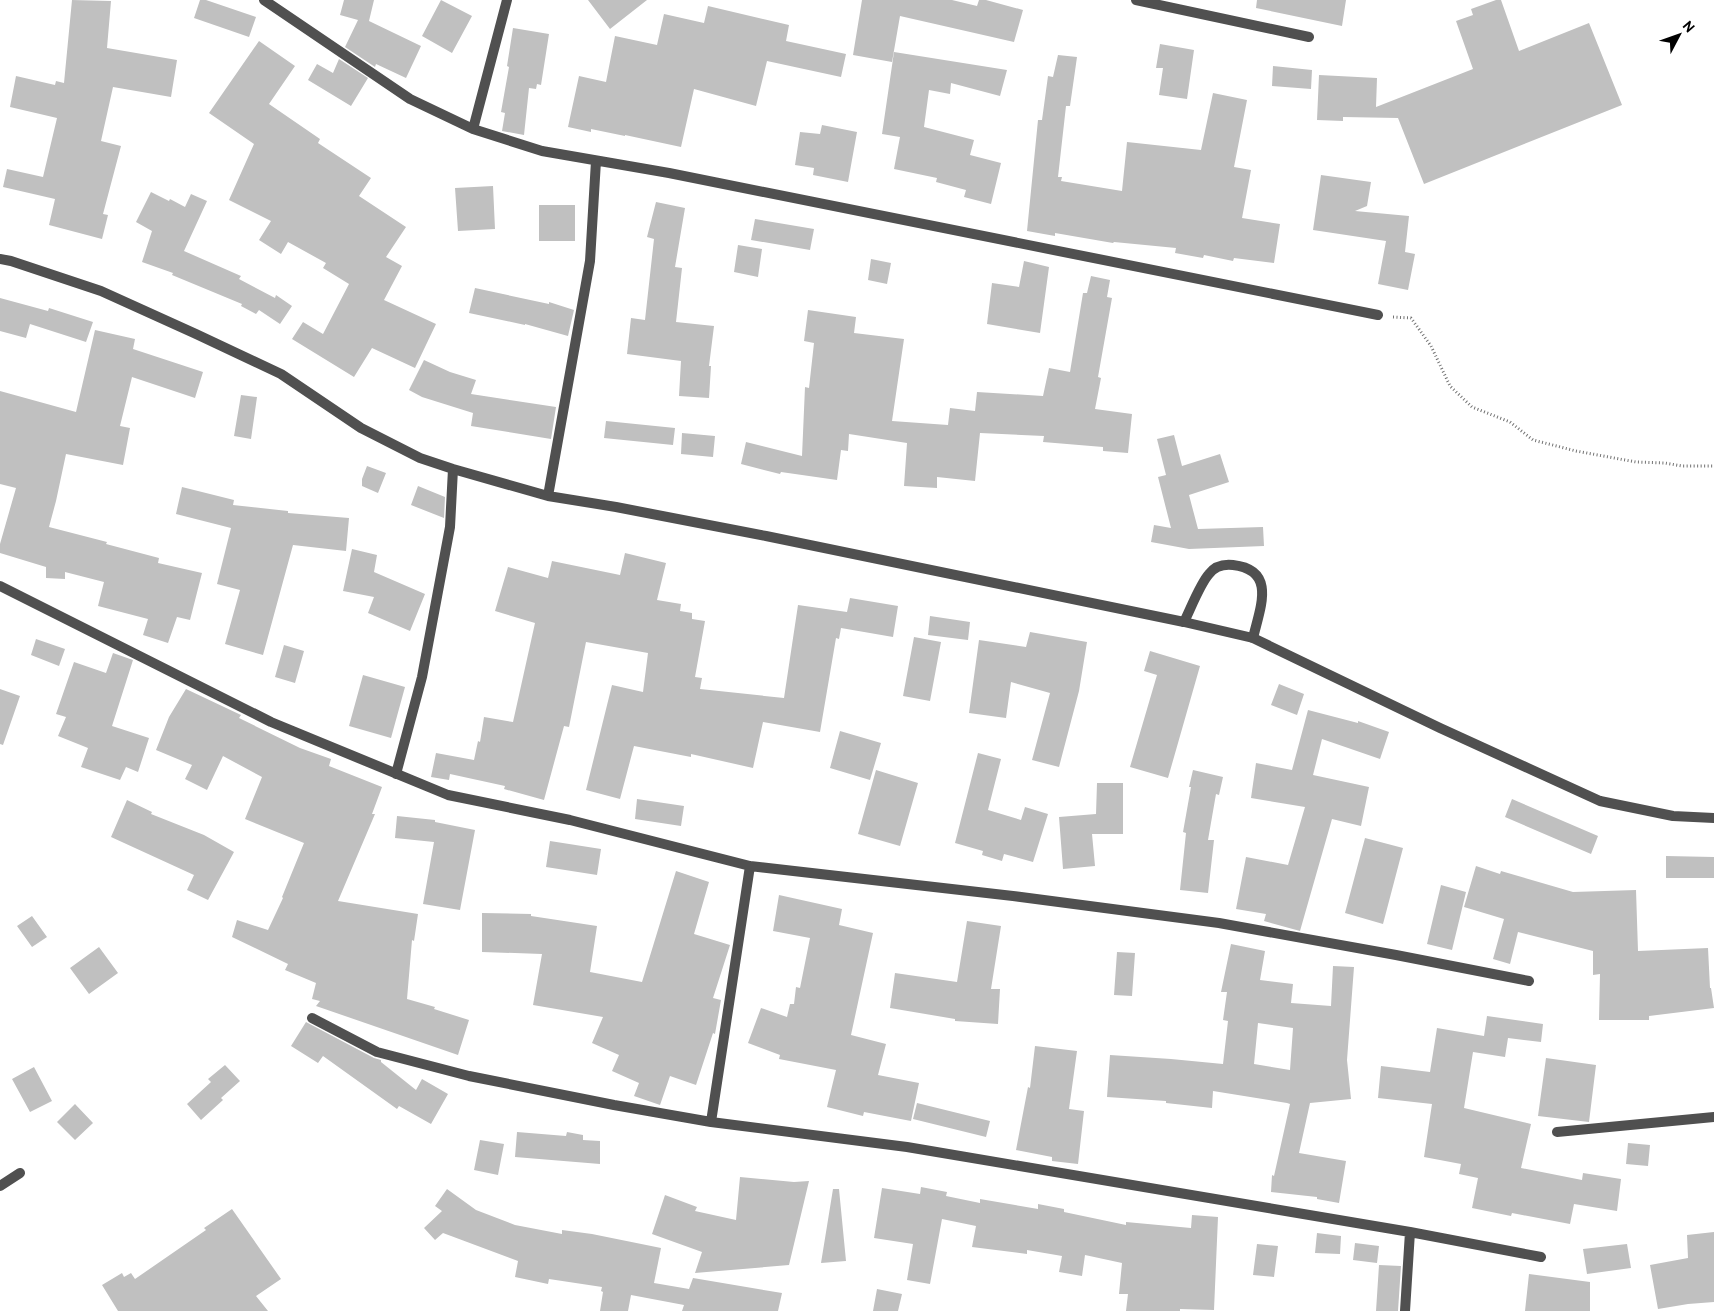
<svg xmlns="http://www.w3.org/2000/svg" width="1714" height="1311" font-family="Overpass,sans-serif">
<rect width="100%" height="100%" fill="#fff"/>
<path fill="#c0c0c0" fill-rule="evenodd" d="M 72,0 L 111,1 L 107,48 L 177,60 L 171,97 L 113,87 L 101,141 L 121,146 L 103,214 L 108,215 L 102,239 L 49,225 L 55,199 L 3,187 L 7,169 L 43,177 L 57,118 L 10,107 L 16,76 L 55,85 L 56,81 L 64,83 Z
M 200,0 L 206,0 L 256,17 L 249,37 L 194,18 Z
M 344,0 L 374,0 L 369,21 L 421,46 L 406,78 L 376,64 L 375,67 L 345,47 L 358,20 L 340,15 Z
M 441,0 L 472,16 L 452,53 L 422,36 Z
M 588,0 L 647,0 L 610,29 Z
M 862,0 L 952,0 L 977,6 L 979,0 L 986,0 L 1023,10 L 1014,42 L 900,16 L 892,62 L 853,55 Z
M 1257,0 L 1346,0 L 1342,26 L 1256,8 Z
M 1496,0 L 1501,0 L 1519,51 L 1589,23 L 1622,105 L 1424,184 L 1398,118 L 1343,117 L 1343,121 L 1317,120 L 1319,75 L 1377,78 L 1376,107 L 1473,69 L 1456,21 L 1473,15 L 1471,9 Z
M 708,6 L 789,25 L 786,41 L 846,54 L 841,77 L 767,61 L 756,106 L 694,89 L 681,147 L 625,135 L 625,136 L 591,129 L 591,132 L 568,127 L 579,76 L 606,82 L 615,36 L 657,45 L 664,14 L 704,23 Z
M 513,28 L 549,34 L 541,85 L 537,84 L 536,89 L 529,88 L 524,135 L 502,131 L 505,113 L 501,112 L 509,67 L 507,66 Z
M 259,41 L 295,66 L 269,104 L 320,139 L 318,143 L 371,178 L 359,196 L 406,227 L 386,257 L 402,266 L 384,300 L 436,324 L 415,368 L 372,348 L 354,377 L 292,339 L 303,322 L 323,334 L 349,284 L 323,268 L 326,263 L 288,242 L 281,254 L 259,240 L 271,221 L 229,200 L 254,144 L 209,113 Z
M 1160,44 L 1194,50 L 1187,99 L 1159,95 L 1163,68 L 1156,68 Z
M 894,52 L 1007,70 L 1000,96 L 951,83 L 950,94 L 929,90 L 924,127 L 974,140 L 970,155 L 1001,163 L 991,204 L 964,197 L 966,190 L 936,182 L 937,178 L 894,169 L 900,137 L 882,134 Z
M 1058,55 L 1077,57 L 1070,106 L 1066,106 L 1058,177 L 1062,177 L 1061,181 L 1122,191 L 1127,142 L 1201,150 L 1213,93 L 1247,100 L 1234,167 L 1251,170 L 1242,218 L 1280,224 L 1274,263 L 1234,258 L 1233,261 L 1204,255 L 1203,258 L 1175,253 L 1176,248 L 1114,242 L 1113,243 L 1055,233 L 1055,236 L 1027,231 L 1038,120 L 1042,120 L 1048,76 L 1053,77 Z
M 339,59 L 368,78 L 351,106 L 308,80 L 317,64 L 333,73 Z
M 1273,66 L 1312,70 L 1311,89 L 1272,86 Z
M 822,125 L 857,132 L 848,182 L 813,175 L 814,168 L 795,165 L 800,132 L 820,134 Z
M 1321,175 L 1371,182 L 1367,206 L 1355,211 L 1409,216 L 1405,252 L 1415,254 L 1408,290 L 1378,284 L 1386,241 L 1313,230 Z
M 493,186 L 495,229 L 458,231 L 455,188 Z
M 151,192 L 169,201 L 170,199 L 185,207 L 191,194 L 207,201 L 184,251 L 241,276 L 239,279 L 275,298 L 276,295 L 292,306 L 280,324 L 259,310 L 256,314 L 241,306 L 242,304 L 172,275 L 173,273 L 142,262 L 152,231 L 136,222 Z
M 656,202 L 685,208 L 675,267 L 682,268 L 676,322 L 714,326 L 709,366 L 711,366 L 709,398 L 679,396 L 681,361 L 627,354 L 631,318 L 645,320 L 654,239 L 647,237 Z
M 539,205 L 575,205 L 575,241 L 539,241 Z
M 755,219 L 814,229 L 810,250 L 751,240 Z
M 738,245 L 762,249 L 758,277 L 734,272 Z
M 871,259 L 891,263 L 887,284 L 868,280 Z
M 1024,261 L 1049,267 L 1040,333 L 987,324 L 992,283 L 1019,287 Z
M 1091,276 L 1110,280 L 1107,297 L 1112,298 L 1098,377 L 1101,378 L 1095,409 L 1132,414 L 1128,453 L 1103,451 L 1103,447 L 1043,442 L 1044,436 L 980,433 L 975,481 L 937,477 L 937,488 L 904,486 L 907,443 L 849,434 L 848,451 L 841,450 L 837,480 L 781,472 L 780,474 L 741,464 L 746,442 L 802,456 L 805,387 L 809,388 L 814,343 L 804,341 L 808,310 L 856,317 L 854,333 L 904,339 L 892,421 L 948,425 L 950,408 L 975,411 L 977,392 L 1043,396 L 1049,368 L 1070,372 L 1083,293 L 1087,293 Z
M 475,288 L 549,304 L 549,302 L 574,310 L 568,336 L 525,324 L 525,325 L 469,313 Z
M 0,298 L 48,311 L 49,308 L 93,322 L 86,342 L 30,324 L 26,338 L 0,331 Z
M 95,330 L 135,339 L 133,349 L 203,372 L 195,398 L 132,377 L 120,426 L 130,428 L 123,465 L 66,454 L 56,501 L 49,527 L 107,542 L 106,544 L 159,558 L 158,563 L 202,573 L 190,620 L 177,617 L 168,643 L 143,635 L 148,619 L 98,606 L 104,582 L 65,572 L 65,579 L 46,578 L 46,567 L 0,553 L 0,544 L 16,488 L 0,484 L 0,391 L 76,412 Z
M 424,360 L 450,372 L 476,380 L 471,394 L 556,407 L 551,439 L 471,426 L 473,413 L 422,397 L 409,390 Z
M 241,395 L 257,397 L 251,439 L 234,436 Z
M 606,421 L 675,428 L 673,445 L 604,438 Z
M 682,433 L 715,436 L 713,457 L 681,454 Z
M 1174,435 L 1182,466 L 1220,454 L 1229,482 L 1189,495 L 1198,529 L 1263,527 L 1264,546 L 1189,549 L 1151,542 L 1154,525 L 1171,528 L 1158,477 L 1166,475 L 1157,439 Z
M 367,466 L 386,473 L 378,493 L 362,486 L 362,479 Z
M 418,486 L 445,497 L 444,518 L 411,505 Z
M 182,487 L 234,500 L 233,505 L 288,511 L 288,513 L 349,518 L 346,551 L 293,545 L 263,655 L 225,644 L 240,590 L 217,584 L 231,528 L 176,514 Z
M 352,549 L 377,555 L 374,572 L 425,594 L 410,631 L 368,613 L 374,597 L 343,591 Z
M 625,553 L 666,563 L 657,600 L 681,604 L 680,611 L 692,613 L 692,619 L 705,621 L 695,677 L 702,678 L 700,689 L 784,698 L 798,605 L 847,612 L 850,598 L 898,606 L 893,637 L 841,628 L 839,639 L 836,638 L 820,732 L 763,722 L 753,768 L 691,754 L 691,757 L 634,746 L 620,799 L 586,790 L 612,685 L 643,692 L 648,653 L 586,642 L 569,727 L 564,726 L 544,800 L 504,789 L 505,786 L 450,774 L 449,780 L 431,777 L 436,753 L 474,760 L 478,741 L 480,742 L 484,717 L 513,722 L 535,623 L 495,611 L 508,567 L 548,578 L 552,561 L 620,575 Z
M 930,616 L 970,622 L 968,640 L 928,635 Z
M 1030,632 L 1087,642 L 1079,691 L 1059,767 L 1032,760 L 1050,693 L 1011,682 L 1006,718 L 969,713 L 979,640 L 1026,647 Z
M 914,637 L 941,642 L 930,701 L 903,696 Z
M 36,639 L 65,649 L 59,666 L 31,655 Z
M 284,645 L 304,651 L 295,683 L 275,677 Z
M 1150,651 L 1200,666 L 1168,778 L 1130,767 L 1157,675 L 1144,671 Z
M 113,653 L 133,660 L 112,726 L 149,738 L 138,772 L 126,767 L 120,780 L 81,767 L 88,748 L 58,736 L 66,717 L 56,714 L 74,662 L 106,673 Z
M 363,675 L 405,687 L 391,738 L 349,726 Z
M 1279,684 L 1304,694 L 1297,715 L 1271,705 Z
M 0,689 L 20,696 L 3,745 L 0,744 Z
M 186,689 L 241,715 L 239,718 L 300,748 L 331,759 L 329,766 L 382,787 L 372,814 L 375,814 L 338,901 L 418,914 L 414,941 L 412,940 L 407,999 L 435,1007 L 434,1009 L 469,1020 L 458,1055 L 316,1006 L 320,1001 L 312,999 L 316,983 L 285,970 L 288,964 L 232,937 L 237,920 L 268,930 L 283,898 L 282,897 L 304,843 L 245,819 L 262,777 L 223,756 L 207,790 L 185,779 L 192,765 L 156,750 L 169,717 Z
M 1308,710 L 1358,723 L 1358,721 L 1389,732 L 1380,759 L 1322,739 L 1313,775 L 1369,787 L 1361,826 L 1332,819 L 1300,931 L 1264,921 L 1266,914 L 1236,909 L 1246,857 L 1288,865 L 1305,807 L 1251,798 L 1256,763 L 1292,770 Z
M 840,731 L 881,743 L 870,780 L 830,768 Z
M 978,753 L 1001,759 L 988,810 L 1021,820 L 1025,807 L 1048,814 L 1033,862 L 1004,854 L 1002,861 L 982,855 L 983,851 L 955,843 Z
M 876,770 L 918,783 L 900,846 L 858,834 Z
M 1193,770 L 1223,777 L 1219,795 L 1216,794 L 1208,840 L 1214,840 L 1208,893 L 1180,890 L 1186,833 L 1183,832 L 1191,787 L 1189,787 Z
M 1097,783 L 1123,783 L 1123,834 L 1092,834 L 1095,866 L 1063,869 L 1059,817 L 1096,814 Z
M 637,799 L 684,806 L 681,826 L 635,819 Z
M 1512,799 L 1598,836 L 1591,854 L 1505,817 Z
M 127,800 L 152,812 L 151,814 L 204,835 L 234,852 L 208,900 L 187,890 L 194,875 L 111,837 Z
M 397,816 L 435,820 L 435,822 L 475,830 L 460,910 L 423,904 L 434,842 L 395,838 Z
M 1365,838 L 1403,848 L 1383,924 L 1345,913 Z
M 550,841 L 601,849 L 597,875 L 546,867 Z
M 1666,856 L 1714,857 L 1714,878 L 1666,878 Z
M 1476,866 L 1500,874 L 1501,871 L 1573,892 L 1636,890 L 1638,951 L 1708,948 L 1710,988 L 1711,988 L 1714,1008 L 1649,1016 L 1649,1020 L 1599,1020 L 1600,974 L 1593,975 L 1593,951 L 1518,932 L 1510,964 L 1493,959 L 1504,919 L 1464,907 Z
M 676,871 L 709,882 L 694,934 L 730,945 L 713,998 L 721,1000 L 715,1034 L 713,1033 L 696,1085 L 670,1076 L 660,1105 L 634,1096 L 639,1083 L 612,1071 L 619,1055 L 592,1043 L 603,1017 L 533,1005 L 542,954 L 482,952 L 482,913 L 531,914 L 531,916 L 597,926 L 590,972 L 642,982 Z
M 1441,885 L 1466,892 L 1452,950 L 1427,944 Z
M 779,895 L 842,909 L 839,925 L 873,933 L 851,1035 L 886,1044 L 878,1075 L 919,1083 L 911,1121 L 864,1112 L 863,1116 L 827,1107 L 836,1070 L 779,1059 L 780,1055 L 748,1043 L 761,1008 L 787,1017 L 790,1004 L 794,1004 L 796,987 L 800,988 L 810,938 L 773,931 Z
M 32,916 L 47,937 L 32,947 L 17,926 Z
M 967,921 L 1001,926 L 991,989 L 1000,989 L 998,1024 L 955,1021 L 955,1019 L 890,1008 L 895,973 L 957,982 Z
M 1231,944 L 1265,951 L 1260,980 L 1293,984 L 1291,1003 L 1331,1006 L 1333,966 L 1354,967 L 1347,1060 L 1351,1099 L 1310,1103 L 1299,1153 L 1346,1161 L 1339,1203 L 1317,1199 L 1317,1197 L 1271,1192 L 1272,1175 L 1274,1176 L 1290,1104 L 1287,1103 L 1213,1091 L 1212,1108 L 1166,1103 L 1166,1101 L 1107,1097 L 1110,1055 L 1171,1059 L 1223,1064 L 1228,1021 L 1223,1020 L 1227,992 L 1221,992 ZM 1258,1023 L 1293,1028 L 1290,1070 L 1254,1064 Z
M 99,947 L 118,973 L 89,994 L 70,968 Z
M 1117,952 L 1135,953 L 1132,996 L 1114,995 Z
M 1487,1016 L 1543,1024 L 1541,1042 L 1508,1038 L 1505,1057 L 1473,1052 L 1464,1108 L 1531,1124 L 1521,1168 L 1582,1180 L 1583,1173 L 1621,1179 L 1617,1211 L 1574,1204 L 1570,1224 L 1512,1213 L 1511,1216 L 1472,1208 L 1478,1178 L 1459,1174 L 1461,1164 L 1424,1157 L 1432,1104 L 1378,1098 L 1381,1066 L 1430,1072 L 1437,1028 L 1484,1036 Z
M 306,1022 L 374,1058 L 381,1060 L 381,1062 L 416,1090 L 422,1079 L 448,1094 L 431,1124 L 399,1106 L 397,1109 L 323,1056 L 318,1063 L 291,1046 Z
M 1035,1046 L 1077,1051 L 1069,1109 L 1084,1111 L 1078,1164 L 1052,1161 L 1052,1157 L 1016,1150 L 1028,1087 L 1030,1088 Z
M 1546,1058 L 1596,1065 L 1589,1122 L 1538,1116 Z
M 225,1065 L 240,1081 L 221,1098 L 223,1100 L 201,1120 L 187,1104 L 211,1082 L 208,1079 Z
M 34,1067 L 52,1101 L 30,1112 L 12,1079 Z
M 917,1103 L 990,1121 L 986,1137 L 913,1119 Z
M 75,1104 L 93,1123 L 75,1140 L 57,1122 Z
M 517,1132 L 566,1136 L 567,1132 L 583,1135 L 583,1140 L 600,1141 L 600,1164 L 515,1157 Z
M 480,1140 L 504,1144 L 498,1175 L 474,1170 Z
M 1628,1143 L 1650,1145 L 1648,1166 L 1626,1164 Z
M 740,1177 L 794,1182 L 809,1181 L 789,1265 L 695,1273 L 702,1252 L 652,1234 L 665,1195 L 697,1207 L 695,1211 L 736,1220 Z
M 921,1187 L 947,1192 L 946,1196 L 980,1203 L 980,1199 L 1038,1209 L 1038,1204 L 1064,1209 L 1064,1212 L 1126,1225 L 1126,1222 L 1191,1228 L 1192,1215 L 1218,1217 L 1214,1310 L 1180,1309 L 1180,1311 L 1126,1311 L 1128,1294 L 1119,1294 L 1122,1263 L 1085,1255 L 1082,1276 L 1059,1272 L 1062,1256 L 1027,1250 L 1027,1254 L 972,1247 L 976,1226 L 942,1219 L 930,1284 L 907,1280 L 913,1244 L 874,1238 L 882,1188 L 920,1194 Z
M 447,1189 L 476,1210 L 515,1225 L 562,1234 L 562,1230 L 592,1234 L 661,1248 L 654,1283 L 689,1289 L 693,1278 L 782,1293 L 778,1311 L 682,1311 L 684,1305 L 631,1295 L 628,1311 L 600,1311 L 603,1292 L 601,1291 L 602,1287 L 549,1279 L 548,1284 L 515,1277 L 518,1261 L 443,1233 L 435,1240 L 424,1228 L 442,1211 L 435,1206 Z
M 833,1189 L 839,1189 L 846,1261 L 821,1263 Z
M 232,1209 L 281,1279 L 256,1296 L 268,1311 L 118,1311 L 102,1285 L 122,1273 L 124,1277 L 131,1273 L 135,1279 L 206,1230 L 204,1228 Z
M 1714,1232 L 1714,1302 L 1688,1304 L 1658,1309 L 1650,1265 L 1688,1258 L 1687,1235 Z
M 1317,1233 L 1341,1236 L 1340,1254 L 1315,1253 Z
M 1355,1243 L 1379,1246 L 1377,1263 L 1353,1260 Z
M 1257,1244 L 1278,1246 L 1274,1277 L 1253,1275 Z
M 1627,1244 L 1631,1268 L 1587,1274 L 1583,1249 Z
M 1379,1265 L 1401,1266 L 1398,1311 L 1376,1311 Z
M 1529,1274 L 1590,1282 L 1590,1311 L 1525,1311 Z
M 877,1289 L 902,1294 L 898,1311 L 873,1311 Z"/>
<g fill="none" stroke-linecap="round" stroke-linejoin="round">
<path stroke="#727272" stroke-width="3" stroke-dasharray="1 2.5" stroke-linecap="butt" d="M 1393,317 L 1411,318 L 1431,346 L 1450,386 L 1472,407 L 1510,422 L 1533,440 L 1576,451 L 1636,462 L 1665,463 L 1682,466 L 1714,466"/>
<path stroke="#505050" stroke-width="10" d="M 1184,622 C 1191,608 1200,584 1209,574 C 1215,566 1224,564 1233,565 C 1277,570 1260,608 1253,638"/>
<path stroke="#505050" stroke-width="10" d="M 264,0 L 410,99 L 473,129 L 542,151 L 669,173 L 1378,315
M 1136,0 L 1309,37
M 473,129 L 507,0
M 0,259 L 11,261 L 101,291 L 196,334 L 281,374 L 361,428 L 420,458 L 453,469 L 548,496 L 616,507 L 766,536 L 1184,622 L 1253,638 L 1440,728 L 1600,801 L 1673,816 L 1714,818
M 548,496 L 590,261 L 596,161
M 0,586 L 271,722 L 448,795 L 570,820 L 750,866 L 1013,896 L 1219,923 L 1396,955 L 1529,981
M 396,774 L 422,677 L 450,527 L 453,469
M 312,1018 L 377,1052 L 469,1076 L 614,1105 L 711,1122 L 907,1147 L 1410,1232 L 1405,1311
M 711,1122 L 750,866
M 1557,1132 L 1714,1117
M 0,1186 L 20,1173
M 1410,1232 L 1541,1257"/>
</g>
<g transform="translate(1679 35) rotate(49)" stroke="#ffffff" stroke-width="4" paint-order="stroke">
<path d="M0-4L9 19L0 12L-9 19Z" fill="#000000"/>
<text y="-8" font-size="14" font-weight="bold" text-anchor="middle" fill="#000000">N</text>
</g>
</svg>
